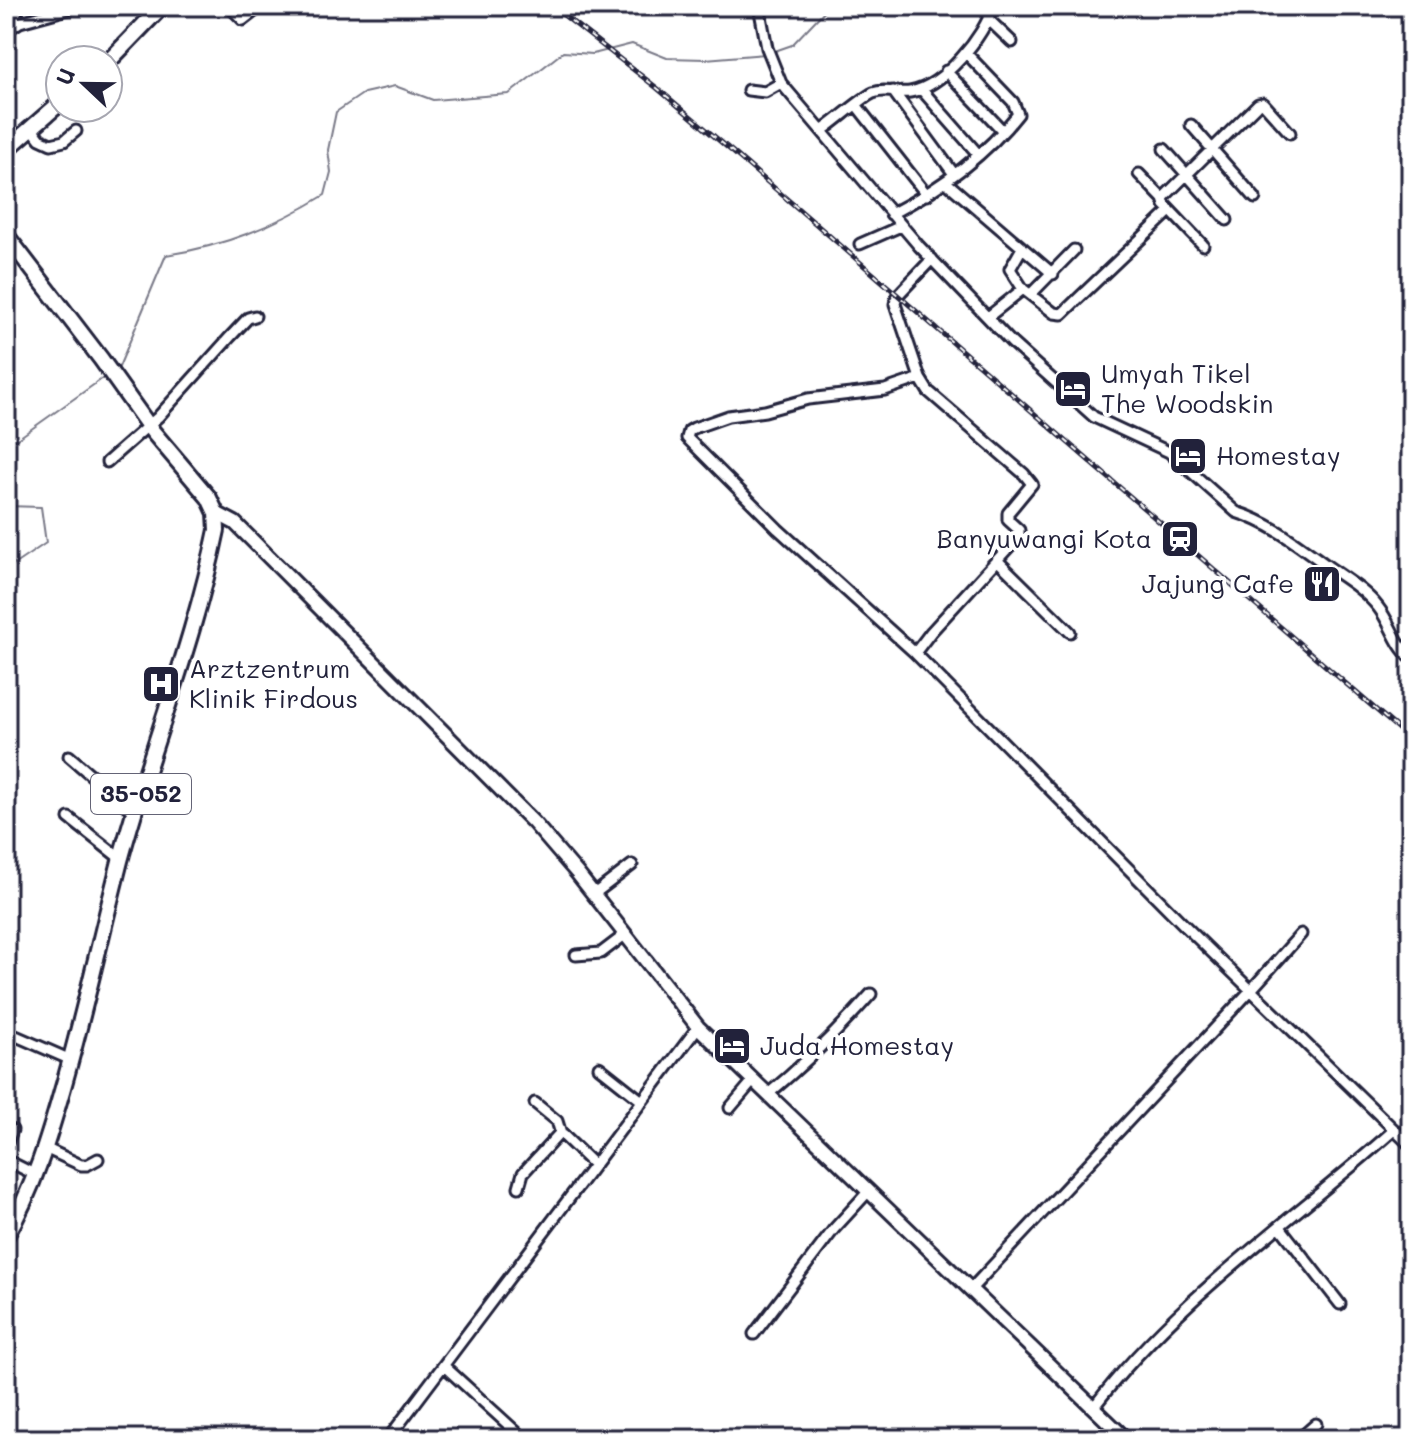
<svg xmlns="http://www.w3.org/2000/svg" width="1417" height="1445" font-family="Mali,sans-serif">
<rect width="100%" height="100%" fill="#fff"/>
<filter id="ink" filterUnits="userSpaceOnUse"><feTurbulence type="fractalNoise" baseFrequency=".0125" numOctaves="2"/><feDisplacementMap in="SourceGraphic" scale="16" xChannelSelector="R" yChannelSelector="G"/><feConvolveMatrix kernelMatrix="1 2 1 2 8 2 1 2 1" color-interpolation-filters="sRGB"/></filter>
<g filter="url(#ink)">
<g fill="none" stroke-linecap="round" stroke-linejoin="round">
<path stroke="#7a7a88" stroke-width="2" d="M 772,52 L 792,45 L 829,6
M 115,370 L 119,367 L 166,255 C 225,246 274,226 325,195 L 331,172 L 328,150 L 336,112 L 364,93 L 395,86 L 433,100 L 509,94 L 563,52 L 593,54 L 632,44 L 667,58 L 705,59 L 766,54
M 6,447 L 106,376
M 6,506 L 41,507 L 46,543 L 6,570"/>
<g stroke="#22223b" stroke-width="15">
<path id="street" d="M 229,6 L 243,20 L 261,6
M 759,6 L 767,48 L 781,83 L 919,246 L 1012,343 L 1094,417 L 1169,452 L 1236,512 C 1271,523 1296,543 1326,565 C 1344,578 1364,589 1378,607 C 1391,623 1395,645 1411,658
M 989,20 L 1012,42
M 9,28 L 19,6
M 6,31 L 20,22 L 79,6
M 946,71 L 1003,131
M 921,89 L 978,154
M 748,90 L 765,92 L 781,83
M 893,91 L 954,174
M 857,106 L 927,195
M 1191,125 L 1255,198
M 31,127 L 40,139 L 51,144 L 64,141 L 76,131
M 823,130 C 835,122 862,98 873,93 C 885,88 898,94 910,92 C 943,87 985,36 993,6
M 1164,149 L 1227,220
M 1139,174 L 1163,199
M 946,182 L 1053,274
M 891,214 C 939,189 984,157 1018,114 L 1013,102 L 966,53
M 860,244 L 901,226
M 1203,245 L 1165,205 L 1163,199 L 1165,196 L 1258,104 L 1263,103 L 1290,133
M 1022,248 L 1010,269 L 1023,289
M 1031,294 L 1074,250
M 988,317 L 1023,289 L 1054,313 L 1062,314 L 1170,211
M 920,378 L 885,390 L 808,399 L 765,411 L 728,416 L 694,428 L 689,431 L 687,438 L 778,529 L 915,653 L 1183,924 L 1411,1146
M 107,462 L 158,417 L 230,337 L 248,318 L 255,316
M 997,560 L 1070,632
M 915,653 L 931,632 L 1019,536 L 1019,530 L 1008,520 L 1008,513 L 1032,484 L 1024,474 L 928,391 L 920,378 L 895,304 L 897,296 L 932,259
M 69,756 L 135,813
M 69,818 L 121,859
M 594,894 L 632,865
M 576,955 L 601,953 L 626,934
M 16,1036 L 71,1060
M 599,1067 L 642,1101
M 767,1095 C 805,1064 838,1031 871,994
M 535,1103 L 557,1121 L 561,1134
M 730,1108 L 753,1081
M 6,1146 L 12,1130
M 45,1148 L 81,1165 L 87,1165 L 98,1159
M 6,1160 L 36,1175
M 519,1187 L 523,1173 L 559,1134 L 563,1135 L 594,1165
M 1280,1227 L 1340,1304
M 971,1289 L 1251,990 L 1301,934
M 754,1334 L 834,1229 L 867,1193
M 444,1366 L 524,1439
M 1093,1408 C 1177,1298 1292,1221 1394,1130
M 388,1439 L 698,1027
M 1299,1439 L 1316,1424"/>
</g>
<g stroke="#22223b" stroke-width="18">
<path id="secondary" d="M 216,513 L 235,523 L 534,823 L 577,873 L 698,1027 L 1126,1439"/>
</g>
<g stroke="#22223b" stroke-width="20">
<path id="primary" d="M 108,62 L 162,6
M 6,150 L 60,103
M 6,235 L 101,359 L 153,432 L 209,498 L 216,513 L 217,530 C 194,642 150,750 120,861 C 101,935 85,1010 64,1084 C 49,1137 34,1188 6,1236"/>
</g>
<use href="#street" stroke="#fff" stroke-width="9"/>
<use href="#secondary" stroke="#fff" stroke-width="12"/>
<use href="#primary" stroke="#fff" stroke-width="14"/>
<g stroke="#22223b" stroke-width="5">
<path id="rail" d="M 552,6 L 657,88 L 734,153 L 1411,740"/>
</g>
<use href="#rail" stroke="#fff" stroke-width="2" stroke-dasharray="6" stroke-linecap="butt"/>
</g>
</g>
<defs>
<g id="hotel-square" transform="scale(2)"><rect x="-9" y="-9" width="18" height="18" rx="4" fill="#22223b" stroke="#fff"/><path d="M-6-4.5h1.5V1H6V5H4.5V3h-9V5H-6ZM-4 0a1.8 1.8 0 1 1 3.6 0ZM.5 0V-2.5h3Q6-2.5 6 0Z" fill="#fff"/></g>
<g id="station-square" transform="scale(2)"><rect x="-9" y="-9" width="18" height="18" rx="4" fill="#22223b" stroke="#fff"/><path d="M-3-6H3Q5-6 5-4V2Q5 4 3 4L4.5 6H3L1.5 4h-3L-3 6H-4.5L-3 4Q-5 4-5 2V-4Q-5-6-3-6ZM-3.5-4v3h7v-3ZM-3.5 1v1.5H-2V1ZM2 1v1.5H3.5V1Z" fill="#fff"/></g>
<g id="restaurant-square" transform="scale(2)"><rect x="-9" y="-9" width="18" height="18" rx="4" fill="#22223b" stroke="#fff"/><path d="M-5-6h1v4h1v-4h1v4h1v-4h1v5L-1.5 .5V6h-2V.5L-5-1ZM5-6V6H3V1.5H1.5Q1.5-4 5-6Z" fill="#fff"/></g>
<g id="hospital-square" transform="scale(2)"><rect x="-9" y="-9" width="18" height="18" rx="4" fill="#22223b" stroke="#fff"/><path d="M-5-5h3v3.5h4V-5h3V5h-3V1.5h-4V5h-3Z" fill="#fff"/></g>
</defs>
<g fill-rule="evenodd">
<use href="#hotel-square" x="1073" y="389"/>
<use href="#hotel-square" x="1188" y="456"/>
<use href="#station-square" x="1180" y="539"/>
<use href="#restaurant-square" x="1322" y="584"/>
<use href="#hospital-square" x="161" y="684"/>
<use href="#hotel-square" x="732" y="1046"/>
</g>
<g text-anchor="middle" stroke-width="8" stroke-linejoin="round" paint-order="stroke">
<rect fill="#fff" stroke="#646476" stroke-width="2" x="91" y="774" width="100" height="40" rx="6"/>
<g font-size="24" font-weight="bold" fill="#22223b">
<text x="141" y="802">35-052</text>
</g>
<g font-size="26" fill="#22223b" stroke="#fff" text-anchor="start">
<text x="1101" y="383">Umyah Tikel<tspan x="1101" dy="30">The Woodskin</tspan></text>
<text x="1216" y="465">Homestay</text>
<text x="1152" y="548" text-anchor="end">Banyuwangi Kota</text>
<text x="1294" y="593" text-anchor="end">Jajung Cafe</text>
<text x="189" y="678">Arztzentrum<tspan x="189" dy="30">Klinik Firdous</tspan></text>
<text x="760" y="1055">Juda Homestay</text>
</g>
</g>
<rect width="1417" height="1445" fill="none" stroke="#fff" stroke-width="32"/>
<rect x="16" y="16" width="1385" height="1413" fill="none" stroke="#22223b" stroke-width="3" filter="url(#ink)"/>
<g transform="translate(84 84) rotate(292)"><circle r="38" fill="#ffffff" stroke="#a7a7b1" stroke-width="2"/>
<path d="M0-6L14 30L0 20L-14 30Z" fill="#22223b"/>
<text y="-12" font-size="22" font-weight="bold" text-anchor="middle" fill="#22223b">U</text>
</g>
</svg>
